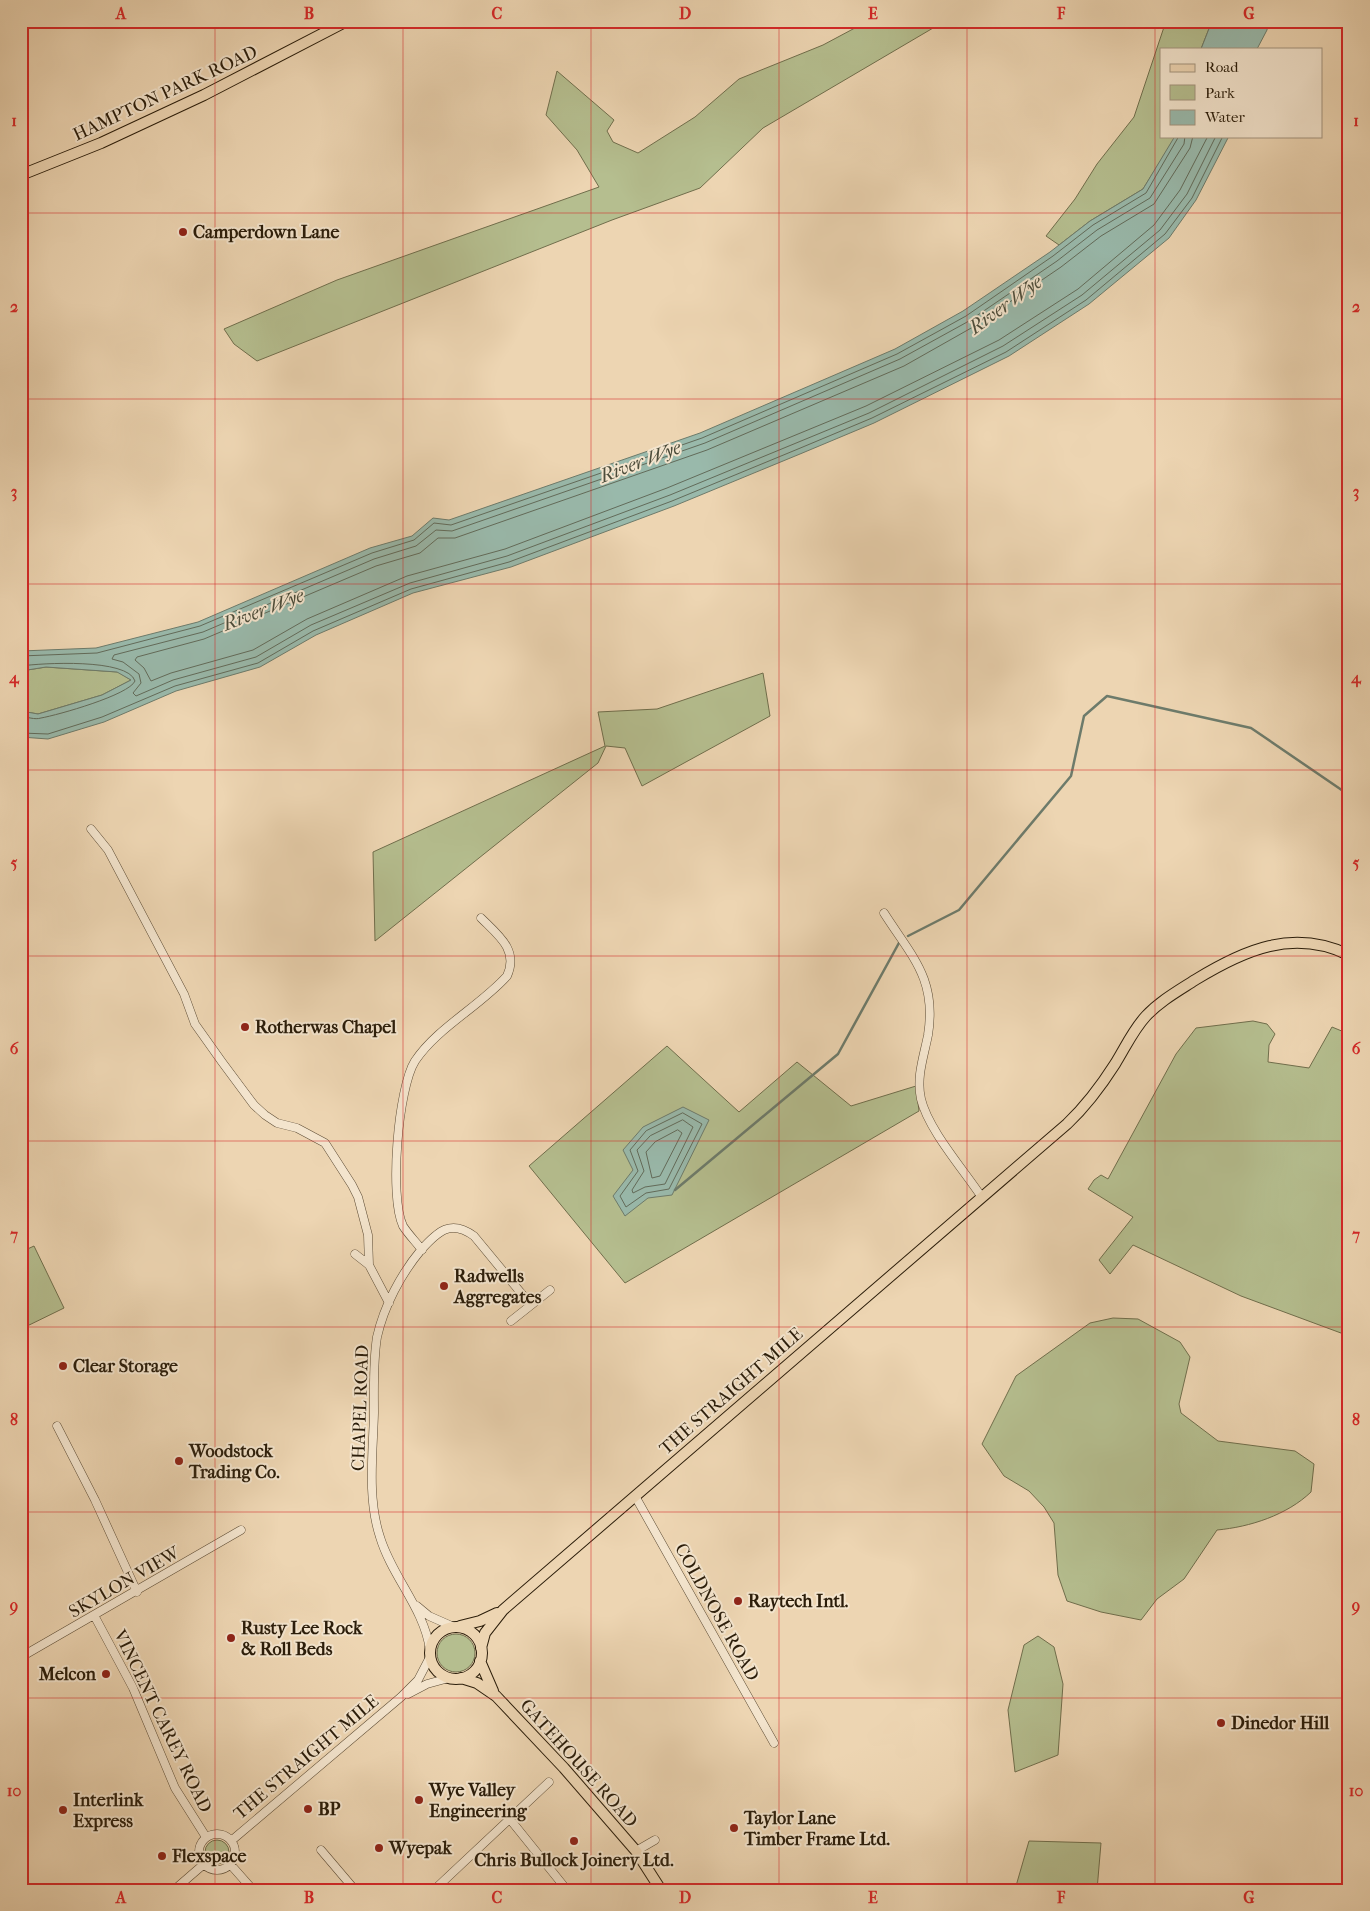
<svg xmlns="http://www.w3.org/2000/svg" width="1370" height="1911" font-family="'IM FELL French Canon',serif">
<rect width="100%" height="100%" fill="#edd5b2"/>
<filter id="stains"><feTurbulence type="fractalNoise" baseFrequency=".004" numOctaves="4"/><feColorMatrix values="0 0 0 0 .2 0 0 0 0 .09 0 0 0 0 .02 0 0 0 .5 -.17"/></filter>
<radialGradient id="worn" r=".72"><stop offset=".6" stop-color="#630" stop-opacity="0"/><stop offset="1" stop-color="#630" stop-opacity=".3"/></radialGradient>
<path fill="#b5be8f" stroke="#706e4c" d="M 868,21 L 945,21 L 763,128 L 700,188 L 612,220 L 257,361 L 234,344 L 224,329 L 337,280 L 599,187 L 577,150 L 546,115 L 557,71 L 614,120 L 607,131 L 613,142 L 638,153 L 695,117 L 739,79 L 823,45 Z
M 1166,21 L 1212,21 L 1201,49 L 1161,49 L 1161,136 L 1176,136 L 1143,189 L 1090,221 L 1059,245 L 1046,236 L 1075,199 L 1097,164 L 1134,117 Z
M 46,667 L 118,672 L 131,680 L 102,695 L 38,714 L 21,711 L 21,671 Z
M 763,673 L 770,716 L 642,786 L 625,748 L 606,746 L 598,763 L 375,941 L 373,852 L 605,746 L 598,712 L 657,709 Z
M 1253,1021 L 1267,1024 L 1275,1034 L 1269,1045 L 1268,1062 L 1309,1068 L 1332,1027 L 1349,1034 L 1349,1336 L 1241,1296 L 1133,1245 L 1110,1274 L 1099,1260 L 1133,1217 L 1088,1189 L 1094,1180 L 1101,1175 L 1108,1179 L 1176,1054 L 1196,1028 Z
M 667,1046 L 739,1112 L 797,1062 L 851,1106 L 916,1086 L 919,1111 L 625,1283 L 529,1166 Z
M 34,1246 L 64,1308 L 21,1329 L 21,1252 Z
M 1113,1318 L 1138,1319 L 1180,1342 L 1190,1357 L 1179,1404 L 1181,1413 L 1218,1441 L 1295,1451 L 1314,1464 L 1311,1492 C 1287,1515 1250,1527 1217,1530 L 1184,1579 L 1157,1599 L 1141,1620 L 1101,1612 L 1067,1601 L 1058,1575 L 1054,1523 L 1044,1507 L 1029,1491 L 1004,1476 L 982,1444 L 1016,1376 L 1090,1323 Z
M437 1653a19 19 0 1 1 38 0a19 19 0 1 1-38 0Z
M 1038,1636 L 1054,1647 L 1063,1684 L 1058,1755 L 1015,1772 L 1008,1710 L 1024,1645 Z
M205 1852a12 12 0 1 1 24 0a12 12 0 1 1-24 0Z
M 1029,1841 L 1101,1843 L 1097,1890 L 909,1890 L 1016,1886 Z"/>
<path fill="#99b9ab" stroke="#6d7b6b" d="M 1212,21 L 1268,21 L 1267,30 L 1257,49 L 1201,49 Z
M 1175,136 L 1229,136 L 1196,200 L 1169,238 L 1089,304 L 1009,356 L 874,423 L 800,454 L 674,506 L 511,567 L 413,593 L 316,635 L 260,667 L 176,691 L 104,722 L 48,739 L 21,737 L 21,711 L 38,714 L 102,695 L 131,680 L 117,672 L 46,667 L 21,671 L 21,651 L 96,648 L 198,622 L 370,548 L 412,536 L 433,518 L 449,520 L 700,433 L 895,349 L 963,311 L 1050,252 L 1090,221 L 1143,189 Z
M 683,1107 L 709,1120 L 672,1195 L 648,1198 L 625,1216 L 613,1196 L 633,1170 L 623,1150 L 643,1127 Z"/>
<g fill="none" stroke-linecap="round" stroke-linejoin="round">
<path stroke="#626b5a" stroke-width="1" d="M 1185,136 L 1184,144 L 1150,198 L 1097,230 L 1057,261 L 969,321 L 900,359 L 705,443 L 452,531 L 436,530 L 416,546 L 374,559 L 203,632 L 114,655 L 112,659 L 123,662 L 139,674 L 141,683 L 133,693 L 136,696 L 173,680 L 256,657 L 311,625 L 410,583 L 507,556 L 670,495 L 869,413 L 1003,346 L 1082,295 L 1160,230 L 1187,194 L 1216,136
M 1193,136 L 1190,148 L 1154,204 L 1101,236 L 1061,267 L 973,327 L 904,366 L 707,450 L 455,538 L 438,538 L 420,553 L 376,566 L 204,639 L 137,657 L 135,660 L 144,668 L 151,681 L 171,673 L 253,650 L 307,619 L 407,576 L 505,549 L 667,488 L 866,406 L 999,340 L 1078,289 L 1154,225 L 1180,190 L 1208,136
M 21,656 L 97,653 L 200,626 L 372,553 L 414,540 L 434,523 L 451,525 L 702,438 L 897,354 L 966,316 L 1053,256 L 1093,225 L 1146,193 L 1179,136
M 21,666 C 41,663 128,658 135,681 C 129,695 58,715 41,718 C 35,720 27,717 21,716
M 21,733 L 48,734 L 102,717 L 175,686 L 258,663 L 313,631 L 411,589 L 509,562 L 672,501 L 798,449 L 872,418 L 1006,352 L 1086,300 L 1165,234 L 1192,198 L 1223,136
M 683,1113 L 702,1124 L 669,1189 L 646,1193 L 626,1207 L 620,1196 L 638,1171 L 630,1150 L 646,1131 Z
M 683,1120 L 693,1127 L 665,1184 L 645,1187 L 633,1193 L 632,1190 L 644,1171 L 637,1150 L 650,1136 Z
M 678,1130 L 682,1133 L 660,1176 L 652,1178 L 646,1152 L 655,1142 Z"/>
<path stroke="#6d7b6b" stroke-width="2.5" d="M 908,936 L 959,910 L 1071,776 L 1084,716 L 1107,696 L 1251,728 L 1349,795
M 675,1190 L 838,1054 L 900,941"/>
<g stroke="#5c4b34" stroke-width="9">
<path id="minor" d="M 91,829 L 108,850 L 184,994 L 195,1024 L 222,1062 L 254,1105 L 265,1115 L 277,1123 L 297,1128 L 325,1143 L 352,1185 L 358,1197 L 368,1235 L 369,1265
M 884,913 C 912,957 937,979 928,1035 C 924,1056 916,1077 921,1099 C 928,1129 963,1169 981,1196
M 422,1250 C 416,1242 408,1234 403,1226 C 389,1197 398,1088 415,1061 C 437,1028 480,1006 507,976 C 519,950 498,935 481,918
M 355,1254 L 369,1265 L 389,1303
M 511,1321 L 550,1290
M 57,1426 L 95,1500 L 137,1592
M 635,1496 L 774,1743
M 417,1606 L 429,1616 L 454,1627
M 95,1617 L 133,1688 L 175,1788 L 206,1837
M 430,1650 C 424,1608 392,1577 380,1537 C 367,1498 373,1453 374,1413 C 374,1388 373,1362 377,1337 C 384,1306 401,1274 421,1250 C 438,1231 451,1219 474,1236 L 531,1305
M 21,1657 L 241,1530
M 408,1694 L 427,1684 L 449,1678
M 509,1818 L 567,1890
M199 1852a18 18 0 1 1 36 0a18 18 0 1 1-36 0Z
M 231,1841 L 401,1697 L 418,1680 L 430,1657
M 321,1850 L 355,1890
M 636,1851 L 655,1840
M 230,1864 L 253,1890
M 174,1890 L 204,1864
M 434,1890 L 549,1782"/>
</g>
<g stroke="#2b1d0a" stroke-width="12">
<path id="major" d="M 21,175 L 101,143 L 204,95 L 347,21
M 460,1626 L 480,1621 L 497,1613
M430 1653a26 26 0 1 1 52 0a26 26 0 1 1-52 0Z
M 481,1648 L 485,1633 L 503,1610 L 1067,1124 C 1086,1106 1101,1086 1115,1064 C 1125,1048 1133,1030 1146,1016 C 1160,1001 1178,991 1195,980 C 1244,950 1293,928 1349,955
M 480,1661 L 493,1691
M 461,1678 L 477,1683 L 496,1696 L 564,1768 L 636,1851 L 661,1890"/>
</g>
<use href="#minor" stroke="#f3e4cd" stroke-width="8"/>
<use href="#major" stroke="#edd5b2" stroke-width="10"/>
</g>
<path fill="none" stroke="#d62828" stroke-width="1" stroke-opacity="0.55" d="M 215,21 L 215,1890M 403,21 L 403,1890M 591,21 L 591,1890M 779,21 L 779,1890M 967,21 L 967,1890M 1155,21 L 1155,1890M 21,213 L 1349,213M 21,399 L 1349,399M 21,584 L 1349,584M 21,770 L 1349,770M 21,956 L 1349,956M 21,1141 L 1349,1141M 21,1327 L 1349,1327M 21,1512 L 1349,1512M 21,1698 L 1349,1698"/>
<g fill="#8f2418" stroke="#f3e4cd" stroke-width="2">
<circle cx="183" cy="232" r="5"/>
<circle cx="245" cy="1027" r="5"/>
<circle cx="444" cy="1286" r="5"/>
<circle cx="63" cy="1366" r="5"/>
<circle cx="179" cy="1461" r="5"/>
<circle cx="738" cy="1601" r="5"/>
<circle cx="231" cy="1638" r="5"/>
<circle cx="106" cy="1674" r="5"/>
<circle cx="1221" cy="1723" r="5"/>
<circle cx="419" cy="1800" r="5"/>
<circle cx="308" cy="1809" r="5"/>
<circle cx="63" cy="1810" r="5"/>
<circle cx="734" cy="1828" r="5"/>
<circle cx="574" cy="1841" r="5"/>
<circle cx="379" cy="1848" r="5"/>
<circle cx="162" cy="1856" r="5"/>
</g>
<g text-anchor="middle" stroke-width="4" stroke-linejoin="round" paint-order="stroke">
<g font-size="18" fill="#2b1d0a" stroke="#f3e4cd">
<text transform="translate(165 93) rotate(-25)" y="6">HAMPTON PARK ROAD</text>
<text transform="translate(731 1391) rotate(-41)" y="6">THE STRAIGHT MILE</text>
<text transform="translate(360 1408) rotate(-88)" y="6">CHAPEL ROAD</text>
<text transform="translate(124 1582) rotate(-30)" y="6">SKYLON VIEW</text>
<text transform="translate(717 1612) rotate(61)" y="6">COLDNOSE ROAD</text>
<text transform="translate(163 1721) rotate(64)" y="6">VINCENT CAREY ROAD</text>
<text transform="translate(306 1757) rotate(-40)" y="6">THE STRAIGHT MILE</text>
<text transform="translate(579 1763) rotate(48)" y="6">GATEHOUSE ROAD</text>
</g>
<g font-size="18" font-weight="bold" fill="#2b1d0a" stroke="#f3e4cd" text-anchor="start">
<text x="193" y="238">Camperdown Lane</text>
<text x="255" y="1033">Rotherwas Chapel</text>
<text x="454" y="1282">Radwells<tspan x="454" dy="21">Aggregates</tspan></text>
<text x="73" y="1372">Clear Storage</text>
<text x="189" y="1457">Woodstock<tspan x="189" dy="21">Trading Co.</tspan></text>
<text x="748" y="1607">Raytech Intl.</text>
<text x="241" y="1634">Rusty Lee Rock<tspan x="241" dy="21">&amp; Roll Beds</tspan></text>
<text x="96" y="1680" text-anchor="end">Melcon</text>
<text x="1231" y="1729">Dinedor Hill</text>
<text x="429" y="1796">Wye Valley<tspan x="429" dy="21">Engineering</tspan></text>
<text x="73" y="1806">Interlink<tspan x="73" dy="21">Express</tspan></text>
<text x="318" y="1815">BP</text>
<text x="744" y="1824">Taylor Lane<tspan x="744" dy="21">Timber Frame Ltd.</tspan></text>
<text x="389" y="1854">Wyepak</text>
<text x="172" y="1862">Flexspace</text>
<text x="574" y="1866" text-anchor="middle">Chris Bullock Joinery Ltd.</text>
</g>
<g font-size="19" font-style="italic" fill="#4c4c3a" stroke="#f3e4cd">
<text transform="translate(1005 304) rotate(-36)" y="7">River Wye</text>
<text transform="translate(640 461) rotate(-21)" y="7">River Wye</text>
<text transform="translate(263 609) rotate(-21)" y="7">River Wye</text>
</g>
</g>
<rect width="1370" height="1911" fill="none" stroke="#edd5b2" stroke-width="55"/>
<rect x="1160" y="48" width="162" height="90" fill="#f3e4cd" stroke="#a3947f"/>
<rect x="1170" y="64" width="25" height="8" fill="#edd5b2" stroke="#a3947f"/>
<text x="1205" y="72" font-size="15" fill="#2b1d0a">Road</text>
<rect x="1170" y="85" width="25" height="15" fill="#b5be8f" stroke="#a3947f"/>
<text x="1205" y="98" font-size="15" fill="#2b1d0a">Park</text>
<rect x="1170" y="110" width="25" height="15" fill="#99b9ab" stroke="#a3947f"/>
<text x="1205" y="122" font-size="15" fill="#2b1d0a">Water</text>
<rect x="28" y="28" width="1314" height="1856" fill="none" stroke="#d62828" stroke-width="2"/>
<g font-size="16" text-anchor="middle" font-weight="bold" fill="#d62828">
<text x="121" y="19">A</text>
<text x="309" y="19">B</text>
<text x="497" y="19">C</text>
<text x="685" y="19">D</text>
<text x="873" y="19">E</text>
<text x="1061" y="19">F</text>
<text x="1249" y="19">G</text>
<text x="14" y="126">1</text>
<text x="1356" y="126">1</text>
<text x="14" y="312">2</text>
<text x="1356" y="312">2</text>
<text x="14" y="497">3</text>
<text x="1356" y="497">3</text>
<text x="14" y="683">4</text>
<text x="1356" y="683">4</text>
<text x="14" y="868">5</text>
<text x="1356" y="868">5</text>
<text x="14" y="1054">6</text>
<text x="1356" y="1054">6</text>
<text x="14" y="1240">7</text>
<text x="1356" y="1240">7</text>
<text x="14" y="1425">8</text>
<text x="1356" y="1425">8</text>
<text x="14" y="1611">9</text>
<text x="1356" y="1611">9</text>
<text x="14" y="1796">10</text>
<text x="1356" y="1796">10</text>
<text x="121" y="1903">A</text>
<text x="309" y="1903">B</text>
<text x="497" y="1903">C</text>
<text x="685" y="1903">D</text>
<text x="873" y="1903">E</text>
<text x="1061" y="1903">F</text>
<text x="1249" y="1903">G</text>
</g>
<rect width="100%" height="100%" filter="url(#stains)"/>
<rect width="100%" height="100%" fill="url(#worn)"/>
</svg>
